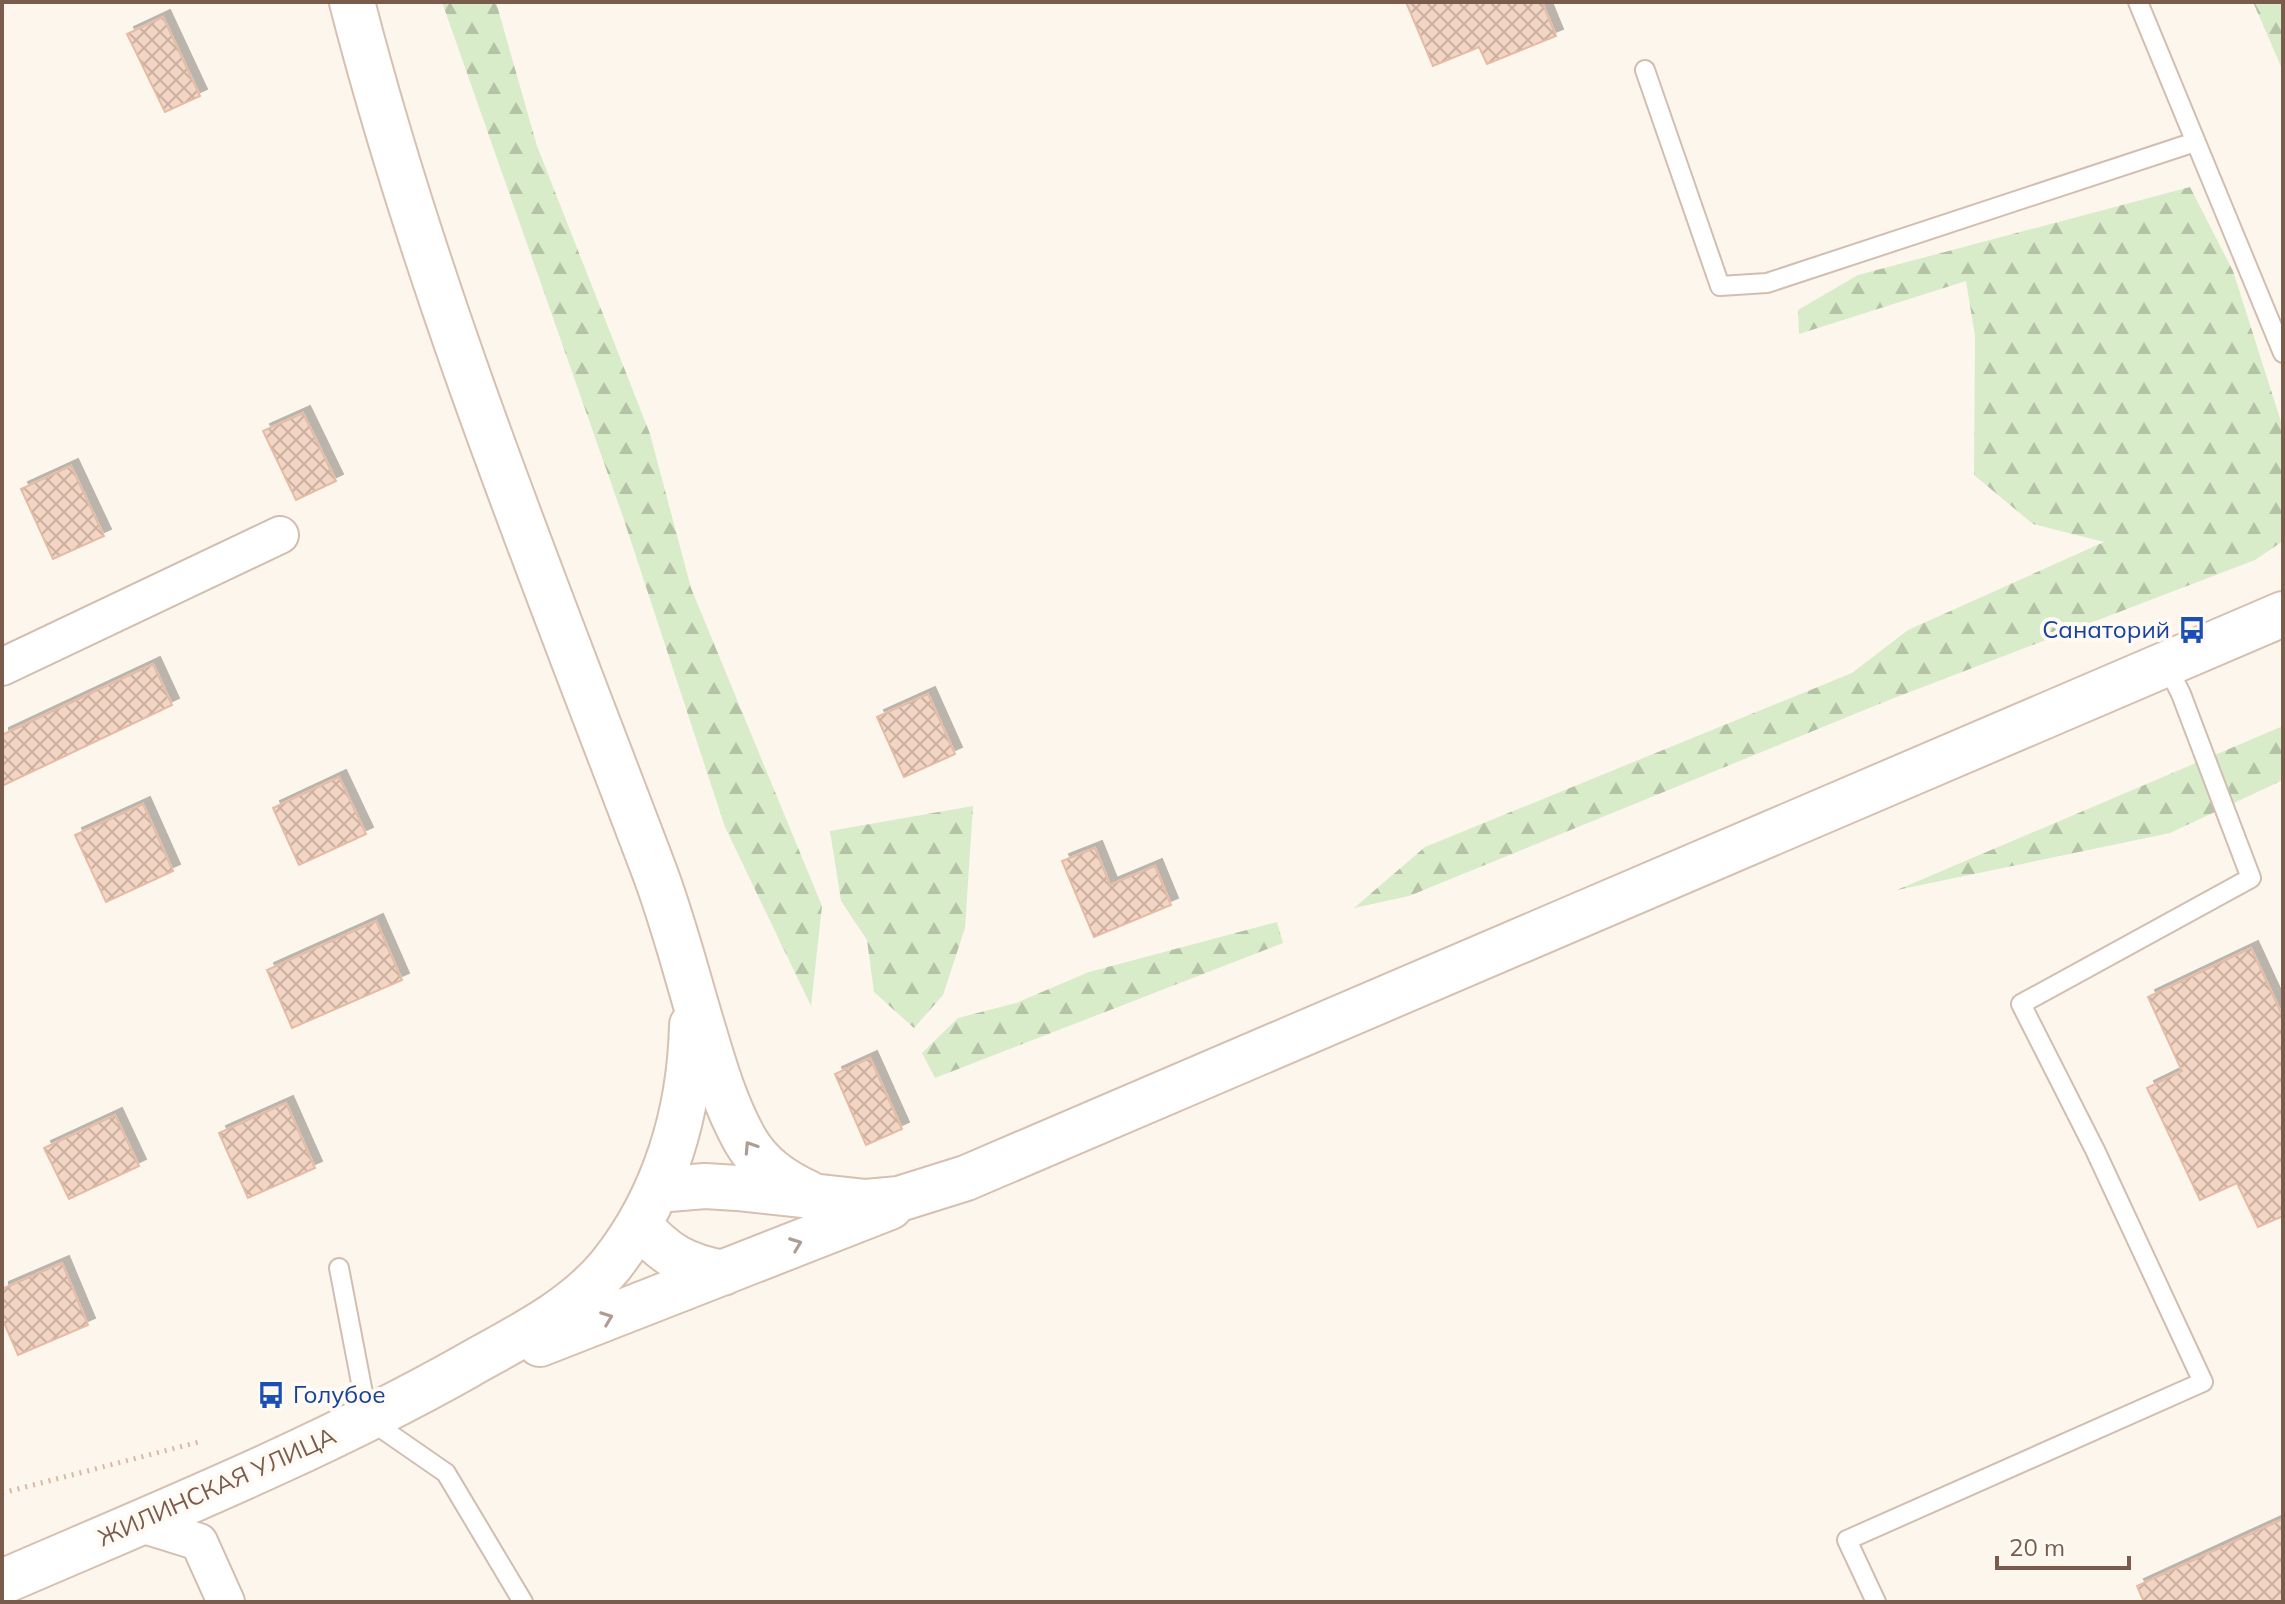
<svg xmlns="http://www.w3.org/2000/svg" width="2285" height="1604" font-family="Mulish,sans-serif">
<defs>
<pattern id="forest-firs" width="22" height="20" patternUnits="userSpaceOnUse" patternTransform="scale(2)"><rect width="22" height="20" fill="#d8ecc9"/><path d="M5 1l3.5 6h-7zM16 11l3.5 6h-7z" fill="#b4c2a5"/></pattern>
<pattern id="building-cross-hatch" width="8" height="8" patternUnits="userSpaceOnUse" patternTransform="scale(2)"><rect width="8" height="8" fill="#f3d5c3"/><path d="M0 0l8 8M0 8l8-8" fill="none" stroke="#cab0a1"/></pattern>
<filter id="shadow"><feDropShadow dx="7" dy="-7" stdDeviation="0" flood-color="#0004"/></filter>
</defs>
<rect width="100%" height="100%" fill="#fdf6ec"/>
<path fill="url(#forest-firs)" d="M 442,2 L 496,2 L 537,146 L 650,434 L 691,588 L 822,906 L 811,1006 L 725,827 L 623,517 Z
M 2253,2 L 2283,2 L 2283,71 Z
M 2190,187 L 2233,271 L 2283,428 L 2283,541 L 2255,560 L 1894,698 L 1409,896 L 1354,908 L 1425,847 L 1852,673 L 1908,630 L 2104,542 L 2033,524 L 1974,475 L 1975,336 L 1966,281 L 1799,334 L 1798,310 L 1858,275 Z
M 2283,726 L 2283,780 L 2170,833 L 1897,890 Z
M 973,806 L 965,928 L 943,995 L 914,1028 L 874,992 L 867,940 L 841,901 L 830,831 Z
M 1277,922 L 1283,943 L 935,1078 L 922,1053 L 958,1018 L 1016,1003 L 1089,972 Z"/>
<path fill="url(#building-cross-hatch)" stroke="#e6bba3" stroke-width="2" filter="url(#shadow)" d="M 1406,2 L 1542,2 L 1556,36 L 1487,64 L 1479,47 L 1433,66 Z
M 163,17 L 200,96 L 165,112 L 127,34 Z
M 303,413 L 336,481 L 296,500 L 263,431 Z
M 71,466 L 104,536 L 53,559 L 21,489 Z
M 153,664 L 172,705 L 2,786 L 2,735 Z
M 928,694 L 955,754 L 904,777 L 877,717 Z
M 339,777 L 366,834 L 299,865 L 273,808 Z
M 143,804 L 173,871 L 106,902 L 75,835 Z
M 1095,848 L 1110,885 L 1155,866 L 1171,905 L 1094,937 L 1062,861 Z
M 376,921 L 402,980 L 292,1028 L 267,970 Z
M 2251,948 L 2283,1017 L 2283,1216 L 2258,1227 L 2237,1183 L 2200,1200 L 2147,1088 L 2182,1071 L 2148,997 Z
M 870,1058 L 902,1129 L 866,1145 L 835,1074 Z
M 286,1103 L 315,1168 L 248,1198 L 219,1133 Z
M 115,1115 L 139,1166 L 69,1199 L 44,1148 Z
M 62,1263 L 88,1325 L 18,1355 L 2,1318 L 2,1289 Z
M 2283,1519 L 2283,1602 L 2144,1602 L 2137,1586 Z"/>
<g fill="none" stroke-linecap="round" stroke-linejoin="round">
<g stroke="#d1beb0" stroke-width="22">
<path id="lane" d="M 2138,2 L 2283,353
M 1645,70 L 1720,286 L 1767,283 L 2195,142
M 339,1268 L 368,1419 L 446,1473 L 523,1602
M 1876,1602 L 1847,1540 L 2203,1382 L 2095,1150 L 2021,1004 L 2251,878 L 2181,694 L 2166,664"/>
</g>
<g stroke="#d1beb0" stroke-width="40">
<path id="street" d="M 2,667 L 280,535
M 138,1523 L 199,1542 L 226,1602"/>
</g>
<g stroke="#d6c0b0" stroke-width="48">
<path id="secondary" d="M 352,2 C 428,297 544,580 652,865 C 673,919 687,976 704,1032 C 715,1069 726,1106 745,1140 C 760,1166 782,1181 808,1193
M 657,1190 L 705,1186 L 737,1188 L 866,1202 L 899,1199 L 966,1178 L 2283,614
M 639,1225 C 666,1255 683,1265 723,1273
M 540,1344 L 890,1207
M 2,1582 C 159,1514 318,1450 467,1366 C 518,1337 573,1311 610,1266 C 665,1197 690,1112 692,1025"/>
</g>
<path stroke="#d9b8a5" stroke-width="5" stroke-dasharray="2 6" stroke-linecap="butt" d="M 2,1493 L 203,1441"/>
<use href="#lane" stroke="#fff" stroke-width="18"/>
<use href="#street" stroke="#fff" stroke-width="36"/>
<use href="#secondary" stroke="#fff" stroke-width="44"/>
</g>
<defs><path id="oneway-chevron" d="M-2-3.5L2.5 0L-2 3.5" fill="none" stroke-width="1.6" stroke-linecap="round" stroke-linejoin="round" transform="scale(2)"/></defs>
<g stroke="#af9d94">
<use href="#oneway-chevron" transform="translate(750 1147) rotate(-123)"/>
<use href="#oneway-chevron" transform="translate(796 1244) rotate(-21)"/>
<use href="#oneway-chevron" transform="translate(607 1318) rotate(-21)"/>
</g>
<defs>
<g id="bus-bare" transform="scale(2.16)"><path d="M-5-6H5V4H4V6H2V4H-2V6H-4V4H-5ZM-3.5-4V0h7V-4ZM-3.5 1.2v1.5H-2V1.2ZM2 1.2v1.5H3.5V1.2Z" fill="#1a4fb4" stroke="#fffaf3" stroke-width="2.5" paint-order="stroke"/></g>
</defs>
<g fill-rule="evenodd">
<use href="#bus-bare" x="2192" y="630"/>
<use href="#bus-bare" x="271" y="1395"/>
</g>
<g text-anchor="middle" stroke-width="8" stroke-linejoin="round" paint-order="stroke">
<g font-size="24" fill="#164399" stroke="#fffaf3" text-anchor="end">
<text x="2170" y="638">Санаторий</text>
<text x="293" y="1403" text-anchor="start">Голубое</text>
</g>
<g font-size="24" fill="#7a5c4d" stroke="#fffaf3">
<text transform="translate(217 1487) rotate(-24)" y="8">ЖИЛИНСКАЯ УЛИЦА</text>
</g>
</g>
<rect width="2285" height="1604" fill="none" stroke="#7a5c4d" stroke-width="8"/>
<path d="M1997 1556v12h132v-12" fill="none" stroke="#7a5c4d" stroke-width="4"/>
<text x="2009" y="1556" font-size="24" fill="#7a5c4d" stroke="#fffaf3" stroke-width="6" paint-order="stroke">20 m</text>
</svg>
